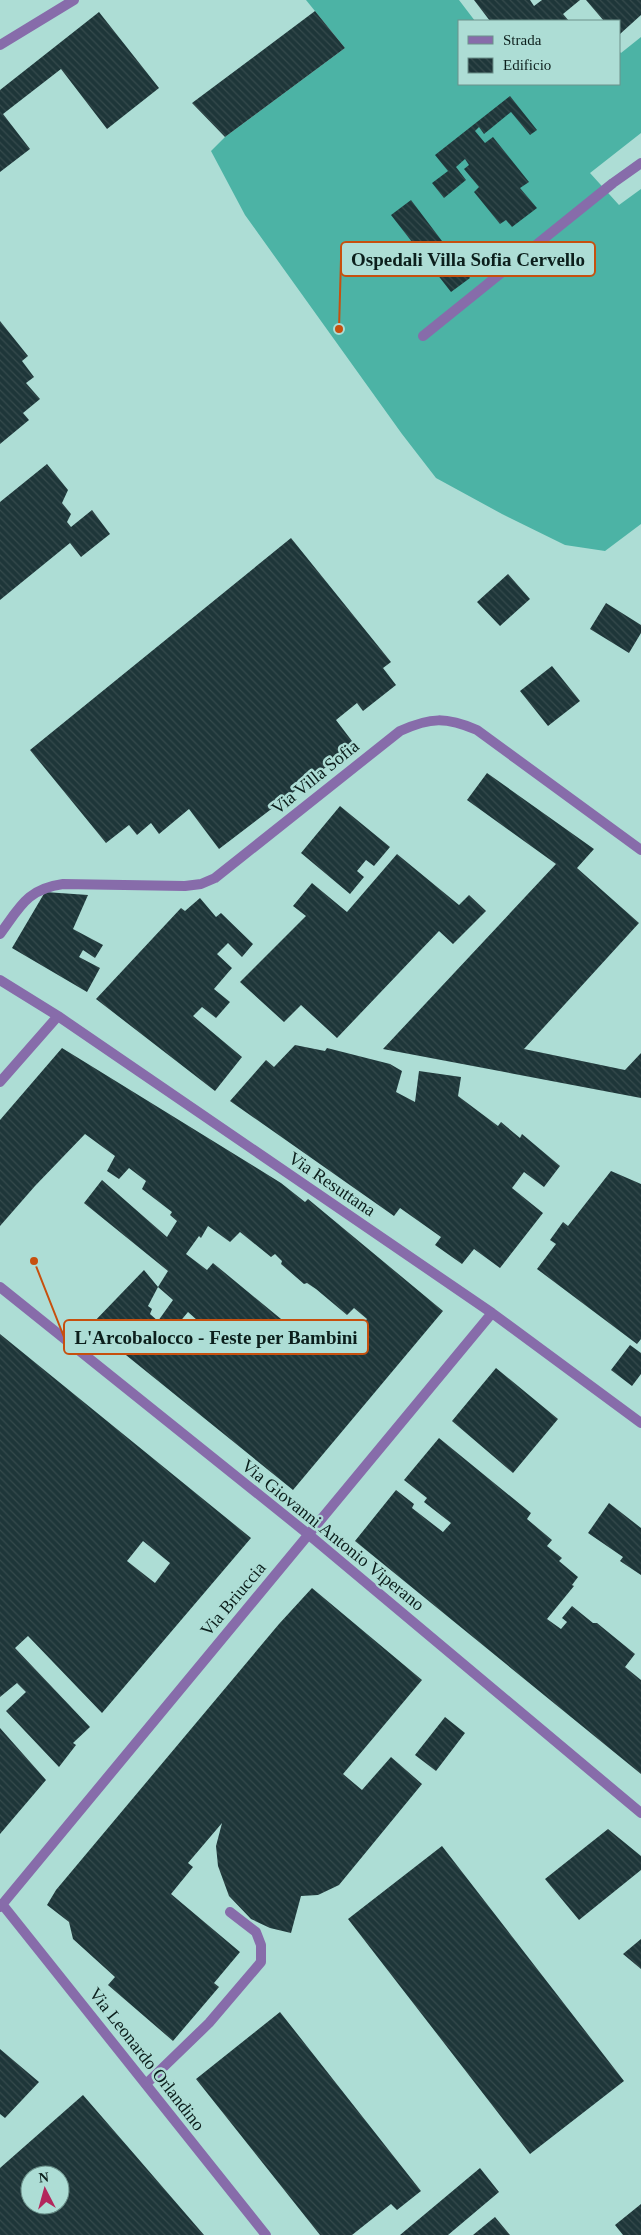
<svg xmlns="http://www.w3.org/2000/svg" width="641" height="2235" font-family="Georgia,serif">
<defs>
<pattern id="building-back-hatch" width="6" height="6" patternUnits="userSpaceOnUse" patternTransform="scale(1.25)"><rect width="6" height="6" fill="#1e3639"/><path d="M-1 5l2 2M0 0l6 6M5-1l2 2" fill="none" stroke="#354a4c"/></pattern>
</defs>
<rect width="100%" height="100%" fill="#adddd5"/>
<path fill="#4cb3a5" d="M 306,0 L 459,0 L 475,21 L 460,21 L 460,84 L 620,84 L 620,52 L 621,53 L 641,37 L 641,133 L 590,173 L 619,205 L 641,189 L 641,524 L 605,551 L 565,545 L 502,514 L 436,478 L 402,434 L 245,215 L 211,151 L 225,137 L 345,48 Z"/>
<path fill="url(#building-back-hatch)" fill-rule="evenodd" d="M 474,0 L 530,0 L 534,6 L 542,0 L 580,0 L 563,14 L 569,21 L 490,21 Z
M 586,0 L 641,0 L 641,15 L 620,34 L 620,21 L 604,21 Z
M 315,11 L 345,48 L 225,137 L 192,103 Z
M 99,12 L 159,88 L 107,129 L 61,69 L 3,114 L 30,149 L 0,172 L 0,90 Z
M 510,96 L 537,130 L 530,135 L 511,112 L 484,134 L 479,127 L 475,131 L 485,143 L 493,137 L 529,182 L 520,188 L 537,208 L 512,227 L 506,220 L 500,224 L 474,192 L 479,187 L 464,169 L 469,165 L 465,159 L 456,167 L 466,180 L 444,198 L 432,183 L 448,171 L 435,155 Z
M 411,200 L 470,278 L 451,292 L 391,215 Z
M 0,321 L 28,356 L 22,361 L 34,377 L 26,383 L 40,399 L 23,413 L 29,420 L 0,444 Z
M 47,464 L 68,490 L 62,503 L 71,514 L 67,522 L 71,527 L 92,510 L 110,534 L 81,557 L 70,543 L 0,600 L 0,502 Z
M 291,538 L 391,662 L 383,668 L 396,685 L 363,711 L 357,703 L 336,720 L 355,745 L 219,849 L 189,809 L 159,834 L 151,823 L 137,835 L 129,825 L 106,843 L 30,750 Z
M 508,574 L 530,599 L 500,626 L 477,602 Z
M 606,603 L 641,625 L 641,633 L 629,653 L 590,629 Z
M 552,666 L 580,701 L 548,726 L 520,691 Z
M 487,773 L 594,849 L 577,868 L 639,923 L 524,1049 L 625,1070 L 641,1053 L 641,1098 L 383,1049 L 556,864 L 467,800 Z
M 340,806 L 390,847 L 374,866 L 366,860 L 357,871 L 364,877 L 350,894 L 301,853 Z
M 397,854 L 459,905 L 469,895 L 486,911 L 453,944 L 439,931 L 337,1038 L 301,1005 L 284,1022 L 240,982 L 306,916 L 293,906 L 312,883 L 347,912 Z
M 45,892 L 88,895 L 73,929 L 103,945 L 95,958 L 83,950 L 79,957 L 100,968 L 87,992 L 12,948 Z
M 200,898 L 216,917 L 221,913 L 253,944 L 242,957 L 228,943 L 217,954 L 232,968 L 214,989 L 230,1002 L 216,1018 L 202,1007 L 193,1016 L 242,1057 L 215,1091 L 96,999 L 181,908 L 185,911 Z
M 295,1045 L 325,1051 L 327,1048 L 390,1064 L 402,1071 L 396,1092 L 415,1102 L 419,1071 L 461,1077 L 458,1096 L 498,1126 L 501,1122 L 520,1138 L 522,1134 L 560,1166 L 544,1187 L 524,1172 L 512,1188 L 543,1213 L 500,1268 L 474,1249 L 462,1264 L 435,1245 L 441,1237 L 400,1208 L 394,1216 L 230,1101 L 266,1060 L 274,1067 Z
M 62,1048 L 281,1183 L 305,1202 L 308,1199 L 443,1311 L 293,1490 L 90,1326 L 144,1270 L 158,1287 L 168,1271 L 84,1203 L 102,1180 L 167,1237 L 177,1221 L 170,1215 L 172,1212 L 142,1189 L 146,1181 L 129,1168 L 119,1179 L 107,1171 L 115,1156 L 85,1134 L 35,1186 L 0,1226 L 0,1120 ZM 208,1226 L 230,1242 L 240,1232 L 271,1257 L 275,1254 L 282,1261 L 281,1264 L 304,1284 L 307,1283 L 316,1289 L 347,1315 L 354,1308 L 367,1319 L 351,1339 L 333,1326 L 315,1347 L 213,1263 L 207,1270 L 186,1254 L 199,1236 L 201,1238 ZM 158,1287 L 173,1300 L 158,1321 L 150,1314 L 152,1309 L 148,1306 ZM 188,1312 L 207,1329 L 193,1347 L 173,1330 Z
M 611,1171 L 641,1184 L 641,1339 L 637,1344 L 537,1269 L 556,1244 L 550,1240 L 563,1222 L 568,1226 Z
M 0,1334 L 251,1538 L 102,1713 L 28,1636 L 15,1648 L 90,1727 L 73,1743 L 76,1745 L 59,1767 L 6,1711 L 26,1692 L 17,1683 L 0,1697 ZM 143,1541 L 170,1563 L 155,1583 L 127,1561 Z
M 630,1345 L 641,1353 L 641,1374 L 632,1386 L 611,1370 Z
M 496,1368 L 558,1419 L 513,1473 L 452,1421 Z
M 439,1438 L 531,1513 L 527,1519 L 552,1540 L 547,1546 L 562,1558 L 559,1561 L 578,1577 L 572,1585 L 574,1586 L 547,1619 L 561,1629 L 567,1622 L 562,1618 L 572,1606 L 593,1623 L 597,1623 L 635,1654 L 625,1667 L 641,1680 L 641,1774 L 355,1541 L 396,1490 L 414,1504 L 412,1508 L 443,1532 L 451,1523 L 424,1502 L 427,1498 L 404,1480 Z
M 609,1503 L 641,1528 L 641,1575 L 620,1561 L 623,1557 L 588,1533 Z
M 312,1588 L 422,1680 L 343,1774 L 362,1790 L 391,1757 L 422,1784 L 339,1885 L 318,1895 L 301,1896 L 291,1933 L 270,1928 L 251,1919 L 229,1896 L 218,1866 L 216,1846 L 222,1823 L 188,1863 L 193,1867 L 171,1894 L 240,1952 L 214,1983 L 219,1987 L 173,2041 L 108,1985 L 115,1977 L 73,1939 L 69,1922 L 47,1905 L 56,1890 L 279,1624 Z
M 445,1717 L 465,1733 L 436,1771 L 415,1755 Z
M 0,1728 L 46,1780 L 0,1834 Z
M 608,1829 L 641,1856 L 641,1870 L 579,1920 L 545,1879 Z
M 442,1846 L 624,2081 L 530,2154 L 348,1919 Z
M 641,1939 L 641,1969 L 623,1954 Z
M 280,2012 L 421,2191 L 397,2210 L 391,2204 L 352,2235 L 320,2235 L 196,2079 Z
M 0,2049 L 39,2082 L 5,2118 L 0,2114 Z
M 83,2095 L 135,2155 L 204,2235 L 0,2235 L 0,2168 ZM 30,2175 L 60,2175 L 60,2205 L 30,2205 Z
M 480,2168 L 499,2192 L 448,2235 L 400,2235 Z
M 641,2204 L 641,2235 L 623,2235 L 615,2225 Z
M 495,2217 L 510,2235 L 473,2235 L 490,2221 Z"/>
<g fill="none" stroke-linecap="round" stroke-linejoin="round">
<path stroke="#876caa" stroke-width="10" d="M 423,336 L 613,183 L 641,163
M 146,2084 L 209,2023 L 261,1962 L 261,1945 L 256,1932 L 230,1912"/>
<path stroke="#876caa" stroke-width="10" d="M 0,45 L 74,0
M 0,934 C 20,907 27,889 63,884 L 185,886 L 201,884 L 215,878 L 400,731 C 431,717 446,717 477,730 L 641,850
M 0,980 L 58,1016 L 492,1313 L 641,1423
M 0,1082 L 58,1016
M 0,1287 L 308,1534 L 641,1813
M 2,1904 L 266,2235
M 0,1907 L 492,1313"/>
</g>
<g text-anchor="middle" stroke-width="5" stroke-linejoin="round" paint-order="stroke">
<g font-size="18" fill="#0c1f1c" stroke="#adddd5">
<text transform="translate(315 777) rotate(-39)" y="6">Via Villa Sofia</text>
<text transform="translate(332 1184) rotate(34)" y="6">Via Resuttana</text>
<text transform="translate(333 1535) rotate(39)" y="6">Via Giovanni Antonio Viperano</text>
<text transform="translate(233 1599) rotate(-50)" y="6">Via Briuccia</text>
<text transform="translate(147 2059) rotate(52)" y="6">Via Leonardo Orlandino</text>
</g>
</g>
<path fill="none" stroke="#c7500e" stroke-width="2" d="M339 329L341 259M34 1261L64 1337"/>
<g fill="#c7500e" stroke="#adddd5" stroke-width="2">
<circle cx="339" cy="329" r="5"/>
<circle cx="34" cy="1261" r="5"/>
</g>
<g fill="#adddd5" stroke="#c7500e" stroke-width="2">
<rect x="341" y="242" width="254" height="34" rx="5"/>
<rect x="64" y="1320" width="304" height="34" rx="5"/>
</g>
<g font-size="19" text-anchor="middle" font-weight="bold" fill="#0c1f1c">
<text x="468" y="266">Ospedali Villa Sofia Cervello</text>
<text x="216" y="1344">L'Arcobalocco - Feste per Bambini</text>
</g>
<rect x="458" y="20" width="162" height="65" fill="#adddd5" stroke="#6d918b"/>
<rect x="468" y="36" width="25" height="8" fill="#876caa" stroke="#6d918b"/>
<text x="503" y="45" font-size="15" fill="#0c1f1c">Strada</text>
<rect x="468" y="58" width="25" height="15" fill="url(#building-back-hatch)" stroke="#6d918b"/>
<text x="503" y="70" font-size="15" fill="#0c1f1c">Edificio</text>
<g transform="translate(45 2190) rotate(354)"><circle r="24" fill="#adddd5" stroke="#6d918b"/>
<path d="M0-4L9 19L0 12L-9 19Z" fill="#b3265c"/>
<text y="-8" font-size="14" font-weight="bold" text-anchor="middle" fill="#0c1f1c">N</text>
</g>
</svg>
